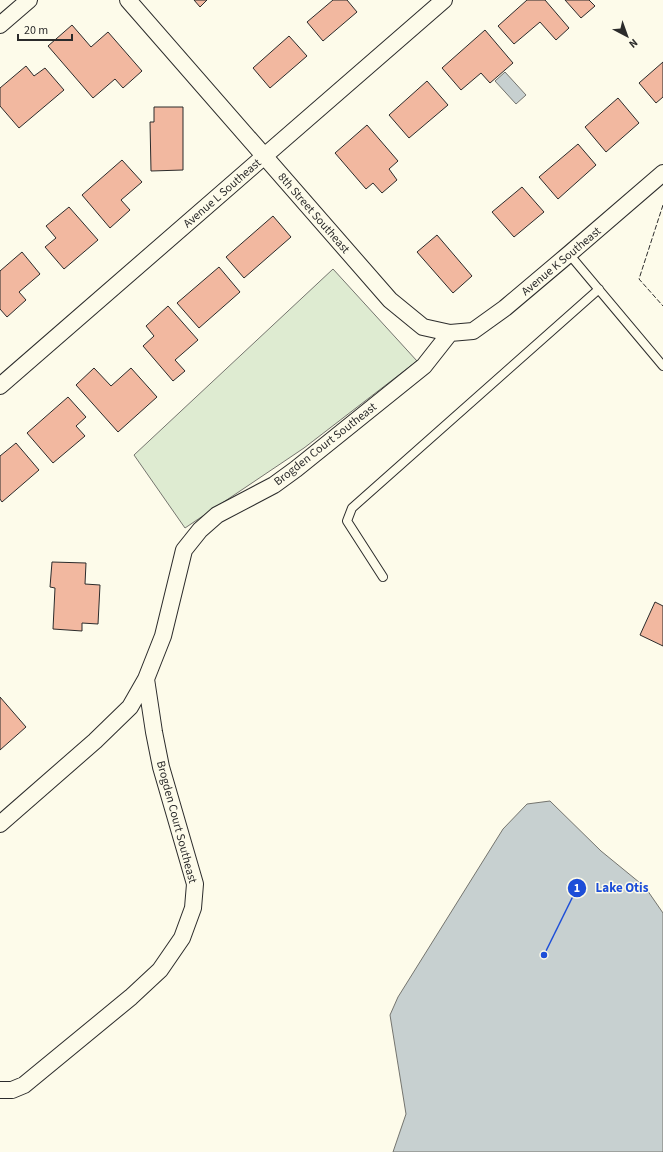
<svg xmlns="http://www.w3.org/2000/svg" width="663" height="1152" font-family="'Source Sans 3',sans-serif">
<rect width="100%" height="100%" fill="#fdfbea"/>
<path fill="#deebd1" stroke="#74746e" d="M 333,269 L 417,361 L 304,448 L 185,528 L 134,455 Z"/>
<path fill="#c7d0d0" stroke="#74746e" d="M 505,72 L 526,95 L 516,104 L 495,81 Z
M 550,801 L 601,851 L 645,887 L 663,913 L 663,1152 L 393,1152 L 406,1114 L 390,1015 L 398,997 L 503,829 L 527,804 Z"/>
<path fill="#f2b8a0" stroke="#2b2b2b" d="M 194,0 L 207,0 L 200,7 Z
M 333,0 L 347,0 L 357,12 L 323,41 L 307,22 Z
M 527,0 L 545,0 L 569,28 L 556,40 L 540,22 L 514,44 L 498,26 Z
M 565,0 L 589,0 L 595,6 L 581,18 Z
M 72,25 L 91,47 L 108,32 L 142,71 L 123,88 L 115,79 L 93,98 L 48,46 Z
M 485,30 L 513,63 L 490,83 L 481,73 L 461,90 L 442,68 Z
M 289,36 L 307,56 L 270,88 L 253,68 Z
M 663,62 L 663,97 L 656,103 L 639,83 Z
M 26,66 L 34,76 L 45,68 L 64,90 L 19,128 L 0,106 L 0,88 Z
M 427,81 L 448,105 L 409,138 L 389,115 Z
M 618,98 L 639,123 L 606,152 L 585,127 Z
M 154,107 L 183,107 L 183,170 L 151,171 L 150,122 L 154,122 Z
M 367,125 L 398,161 L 389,169 L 397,180 L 382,193 L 373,183 L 366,189 L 335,153 Z
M 578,144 L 596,165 L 558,199 L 539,177 Z
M 122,160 L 142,182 L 121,200 L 130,210 L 110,228 L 82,195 Z
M 522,187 L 544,212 L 514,237 L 492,212 Z
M 69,207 L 98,240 L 64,269 L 45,247 L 56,238 L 46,226 Z
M 273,216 L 291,237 L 244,278 L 226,257 Z
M 437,235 L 472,276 L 453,293 L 417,252 Z
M 22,252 L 40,274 L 19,292 L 26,300 L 7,317 L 0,309 L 0,271 Z
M 219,267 L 240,292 L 199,328 L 177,303 Z
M 168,306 L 198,340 L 175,360 L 185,371 L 173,381 L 143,346 L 154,336 L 146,326 Z
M 94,368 L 111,386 L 131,368 L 157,397 L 118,432 L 76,385 Z
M 68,397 L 86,417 L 76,426 L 85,436 L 53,463 L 27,433 Z
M 16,443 L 39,470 L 2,502 L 0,499 L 0,456 Z
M 52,562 L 86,563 L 85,584 L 100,585 L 98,624 L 82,623 L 82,631 L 53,629 L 55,588 L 50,587 Z
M 655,602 L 663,606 L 663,646 L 640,635 Z
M 0,697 L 26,727 L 0,750 Z"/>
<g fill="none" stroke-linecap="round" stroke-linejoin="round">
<g stroke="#2b2b2b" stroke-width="10">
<path id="service" d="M 569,254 L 663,366
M 383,577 L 347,521 L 352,508 L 599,289"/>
</g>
<g stroke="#2b2b2b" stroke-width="18">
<path id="minor" d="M 128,0 L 390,300 L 423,327 L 450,333 L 473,331 L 505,308 L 569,254 L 663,173
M 0,25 L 29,0
M 0,386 L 444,0
M 0,824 L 95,741 L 130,707 L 146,679 L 163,636 L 184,550 L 200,530 L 217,515 L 274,485 L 296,469 L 424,366 L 450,333
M 0,1090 L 12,1090 L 24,1085 L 131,997 L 160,970 L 182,938 L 193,908 L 195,884 L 161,767 L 154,732 L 146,679"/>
</g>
<use href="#service" stroke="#fdfbea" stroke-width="8"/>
<use href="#minor" stroke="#fdfbea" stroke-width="16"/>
<path stroke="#2b2b2b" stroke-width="1" stroke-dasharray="5 2" stroke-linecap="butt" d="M 663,205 L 639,279 L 663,306"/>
</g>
<g text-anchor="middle" stroke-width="3" stroke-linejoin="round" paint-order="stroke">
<g font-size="12" fill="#2b2b2b" stroke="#fdfbea">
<text transform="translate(222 193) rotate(-41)" y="4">Avenue L Southeast</text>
<text transform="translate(314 213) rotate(49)" y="4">8th Street Southeast</text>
<text transform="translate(561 261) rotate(-40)" y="4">Avenue K Southeast</text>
<text transform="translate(325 444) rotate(-38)" y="4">Brogden Court Southeast</text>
<text transform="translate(177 822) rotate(75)" y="4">Brogden Court Southeast</text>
</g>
</g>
<path fill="none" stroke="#1d4ed8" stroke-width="1.5" d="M544 955L577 888"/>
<g fill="#1d4ed8" stroke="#fdfbea" stroke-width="1.5">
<circle cx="544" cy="955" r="4"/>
<circle cx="577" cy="888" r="10"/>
</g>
<g font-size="12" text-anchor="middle" font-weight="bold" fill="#fff">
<text x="577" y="892">1</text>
</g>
<g font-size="13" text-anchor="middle" font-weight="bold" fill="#1d4ed8" stroke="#fdfbea" stroke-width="3" stroke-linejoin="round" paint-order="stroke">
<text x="622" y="892">Lake Otis</text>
</g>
<g transform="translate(627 36) rotate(139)" stroke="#fdfbea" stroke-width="3" paint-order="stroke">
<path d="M0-3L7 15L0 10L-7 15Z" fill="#2b2b2b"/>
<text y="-6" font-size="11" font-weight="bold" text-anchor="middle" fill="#2b2b2b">N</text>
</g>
<path d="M18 34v6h54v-6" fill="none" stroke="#2b2b2b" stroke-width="2"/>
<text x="24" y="34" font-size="12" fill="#2b2b2b" stroke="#fdfbea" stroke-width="3" paint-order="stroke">20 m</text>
</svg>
